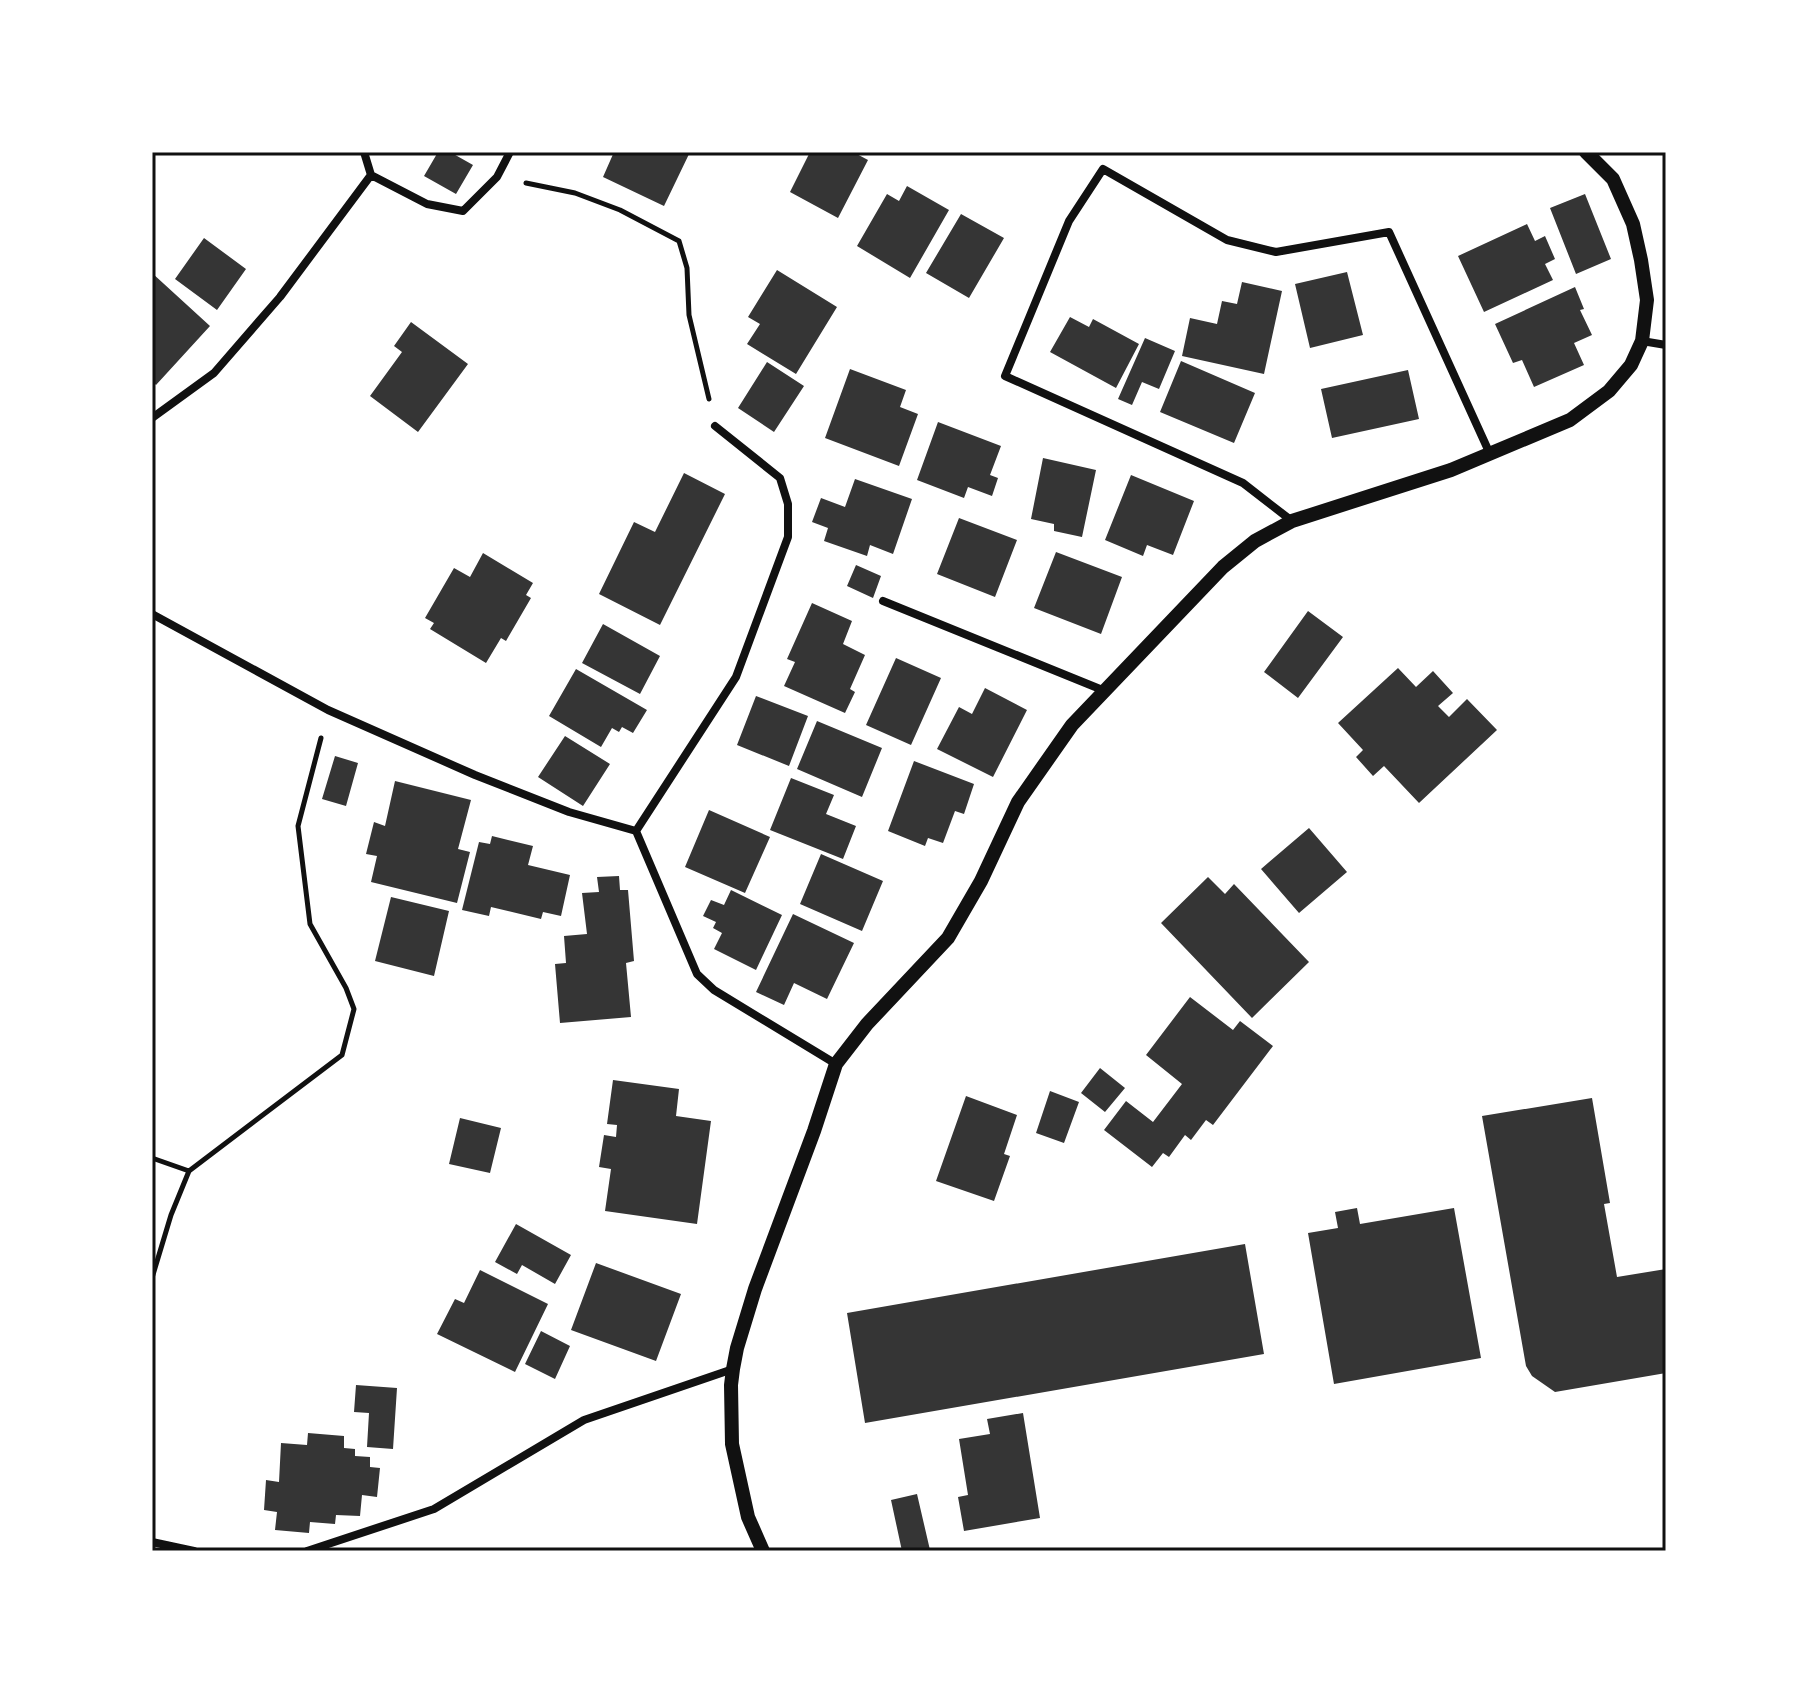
<svg xmlns="http://www.w3.org/2000/svg" width="1818" height="1703" font-family="Karla,sans-serif">
<rect width="100%" height="100%" fill="#fff"/>
<path fill="#353535" d="M 438,152 L 450,152 L 473,165 L 456,194 L 424,176 Z
M 614,152 L 690,152 L 664,206 L 603,177 Z
M 810,152 L 853,152 L 868,160 L 838,218 L 790,192 Z
M 907,186 L 949,210 L 910,278 L 857,246 L 887,194 L 899,201 Z
M 1585,194 L 1611,259 L 1576,274 L 1550,208 Z
M 961,214 L 1004,238 L 969,298 L 926,273 Z
M 1527,224 L 1535,241 L 1545,236 L 1555,259 L 1545,264 L 1553,280 L 1484,312 L 1458,256 Z
M 204,238 L 246,269 L 217,310 L 175,279 Z
M 777,270 L 837,307 L 796,374 L 747,344 L 760,324 L 748,317 Z
M 1347,272 L 1363,335 L 1310,348 L 1295,284 Z
M 152,273 L 210,326 L 156,385 L 152,381 Z
M 1242,282 L 1282,291 L 1264,374 L 1182,356 L 1190,318 L 1217,324 L 1222,301 L 1237,304 Z
M 1575,287 L 1584,309 L 1580,310 L 1592,335 L 1574,343 L 1584,365 L 1534,387 L 1522,360 L 1513,363 L 1495,324 Z
M 1070,317 L 1089,327 L 1093,319 L 1139,344 L 1116,388 L 1050,352 Z
M 411,322 L 468,364 L 418,432 L 370,396 L 402,352 L 394,346 Z
M 1145,338 L 1175,351 L 1159,389 L 1142,382 L 1132,405 L 1118,399 Z
M 1181,361 L 1255,393 L 1234,443 L 1160,412 Z
M 767,362 L 804,386 L 774,432 L 738,408 Z
M 850,369 L 906,390 L 900,407 L 918,414 L 899,466 L 825,438 Z
M 1408,370 L 1419,419 L 1332,438 L 1321,389 Z
M 938,422 L 1001,446 L 990,475 L 998,478 L 992,496 L 968,487 L 964,498 L 917,480 Z
M 1043,458 L 1096,470 L 1082,537 L 1054,531 L 1054,524 L 1031,519 Z
M 684,473 L 725,494 L 660,625 L 599,594 L 634,522 L 655,532 Z
M 1131,475 L 1194,501 L 1173,555 L 1147,545 L 1143,556 L 1105,540 Z
M 855,479 L 912,499 L 893,554 L 870,545 L 867,556 L 824,541 L 828,528 L 812,522 L 821,498 L 845,507 Z
M 959,518 L 1017,540 L 995,597 L 937,574 Z
M 1056,552 L 1122,577 L 1101,634 L 1034,608 Z
M 483,553 L 533,583 L 526,595 L 531,598 L 506,641 L 501,638 L 486,663 L 430,629 L 434,623 L 425,618 L 454,568 L 470,577 Z
M 856,565 L 881,576 L 873,598 L 847,586 Z
M 812,603 L 852,621 L 843,644 L 865,655 L 850,689 L 855,692 L 845,713 L 784,686 L 795,662 L 787,659 Z
M 1308,611 L 1343,637 L 1298,698 L 1264,672 Z
M 603,624 L 660,656 L 640,694 L 582,663 Z
M 896,658 L 941,678 L 911,745 L 866,725 Z
M 1398,668 L 1416,687 L 1433,671 L 1453,693 L 1438,706 L 1449,717 L 1467,699 L 1497,730 L 1419,803 L 1384,766 L 1373,776 L 1356,757 L 1363,750 L 1338,723 Z
M 576,669 L 647,710 L 633,733 L 622,727 L 619,732 L 612,728 L 601,747 L 549,716 Z
M 985,688 L 1027,710 L 993,777 L 937,749 L 959,707 L 972,714 Z
M 756,696 L 808,716 L 789,766 L 737,745 Z
M 817,721 L 882,748 L 862,797 L 797,769 Z
M 565,736 L 610,764 L 583,806 L 538,777 Z
M 335,756 L 358,763 L 346,806 L 322,799 Z
M 914,761 L 974,784 L 964,814 L 955,811 L 943,843 L 928,838 L 925,846 L 888,831 Z
M 791,778 L 834,795 L 826,814 L 856,826 L 843,859 L 770,830 Z
M 395,781 L 471,800 L 458,849 L 470,852 L 457,903 L 371,882 L 377,856 L 366,854 L 374,822 L 385,826 Z
M 709,810 L 770,837 L 745,893 L 685,867 Z
M 1309,828 L 1347,872 L 1299,913 L 1261,869 Z
M 492,836 L 533,846 L 528,865 L 570,875 L 561,916 L 543,912 L 541,919 L 491,907 L 489,916 L 462,910 L 479,842 L 490,844 Z
M 821,854 L 883,881 L 862,931 L 800,904 Z
M 619,876 L 620,890 L 628,890 L 634,961 L 626,963 L 631,1017 L 560,1023 L 555,964 L 566,963 L 564,936 L 587,934 L 582,893 L 599,892 L 597,877 Z
M 1208,877 L 1225,894 L 1234,884 L 1309,962 L 1252,1018 L 1161,923 Z
M 731,890 L 782,915 L 756,970 L 714,949 L 722,933 L 713,928 L 716,922 L 703,916 L 711,900 L 724,905 Z
M 391,897 L 449,911 L 434,976 L 375,961 Z
M 793,914 L 854,943 L 827,999 L 794,983 L 784,1005 L 756,992 Z
M 1190,997 L 1233,1030 L 1240,1021 L 1273,1046 L 1213,1125 L 1206,1120 L 1191,1140 L 1185,1135 L 1169,1157 L 1163,1153 L 1152,1167 L 1104,1130 L 1126,1101 L 1153,1122 L 1182,1084 L 1146,1055 Z
M 1100,1068 L 1125,1088 L 1105,1112 L 1081,1093 Z
M 613,1080 L 679,1089 L 676,1116 L 711,1121 L 697,1224 L 605,1211 L 611,1169 L 599,1167 L 604,1135 L 616,1137 L 617,1125 L 607,1124 Z
M 1050,1091 L 1079,1102 L 1064,1143 L 1036,1133 Z
M 966,1096 L 1017,1115 L 1004,1154 L 1010,1156 L 994,1201 L 936,1181 Z
M 1592,1098 L 1610,1203 L 1604,1204 L 1617,1277 L 1666,1269 L 1666,1373 L 1555,1392 L 1532,1376 L 1526,1366 L 1482,1116 Z
M 460,1118 L 501,1128 L 490,1173 L 449,1164 Z
M 1357,1208 L 1360,1224 L 1454,1208 L 1481,1358 L 1334,1384 L 1308,1233 L 1338,1228 L 1335,1212 Z
M 516,1224 L 571,1255 L 555,1284 L 522,1265 L 517,1274 L 495,1262 Z
M 1245,1244 L 1264,1354 L 865,1423 L 847,1313 Z
M 596,1263 L 681,1294 L 656,1361 L 571,1330 Z
M 480,1270 L 548,1304 L 515,1372 L 437,1334 L 455,1299 L 464,1303 Z
M 541,1331 L 570,1346 L 555,1379 L 525,1364 Z
M 356,1385 L 397,1388 L 393,1449 L 367,1447 L 369,1413 L 354,1412 Z
M 1023,1413 L 1040,1518 L 964,1531 L 958,1497 L 968,1495 L 959,1439 L 990,1434 L 987,1419 Z
M 308,1433 L 344,1436 L 344,1448 L 355,1449 L 355,1456 L 370,1457 L 370,1467 L 380,1468 L 377,1497 L 362,1495 L 360,1516 L 336,1515 L 335,1524 L 310,1522 L 309,1533 L 275,1530 L 277,1512 L 264,1510 L 266,1480 L 279,1482 L 281,1443 L 307,1445 Z
M 917,1494 L 930,1550 L 902,1551 L 891,1500 Z"/>
<g fill="none" stroke-linecap="round" stroke-linejoin="round">
<path stroke="#111" stroke-width="5" d="M 526,183 L 575,193 L 620,210 L 679,241 L 687,268 L 689,315 L 709,399
M 152,1158 L 189,1171
M 152,1278 L 171,1215 L 189,1171 L 342,1055 L 354,1009 L 346,988 L 310,924 L 298,826 L 321,738"/>
<path stroke="#111" stroke-width="8" d="M 364,152 L 371,175
M 1642,341 L 1666,345
M 152,418 L 214,373 L 280,297 L 371,175 L 427,204 L 463,211 L 497,177 L 510,152
M 1292,521 L 1243,483 L 1005,376 L 1069,221 L 1103,169 L 1227,240 L 1276,252 L 1389,232 L 1490,454
M 883,601 L 1105,691
M 152,614 L 328,710 L 475,775 L 569,812 L 636,831 L 697,974 L 714,990 L 836,1064
M 636,831 L 736,677 L 788,537 L 788,504 L 780,478 L 715,426
M 152,1542 L 194,1551
M 307,1551 L 434,1509 L 584,1420 L 733,1369"/>
<path stroke="#111" stroke-width="14" d="M 763,1551 L 748,1517 L 732,1444 L 731,1385 L 733,1369 L 737,1348 L 755,1289 L 814,1131 L 836,1064 L 867,1024 L 948,938 L 981,881 L 1018,802 L 1072,725 L 1223,567 L 1255,541 L 1292,521 L 1451,470 L 1570,420 L 1609,391 L 1631,365 L 1642,341 L 1647,300 L 1641,260 L 1633,224 L 1613,179 L 1586,152"/>
</g>
<rect width="1818" height="1703" fill="none" stroke="#ffffff" stroke-width="308"/>
<rect x="154" y="154" width="1510" height="1395" fill="none" stroke="#111" stroke-width="3"/>
</svg>
